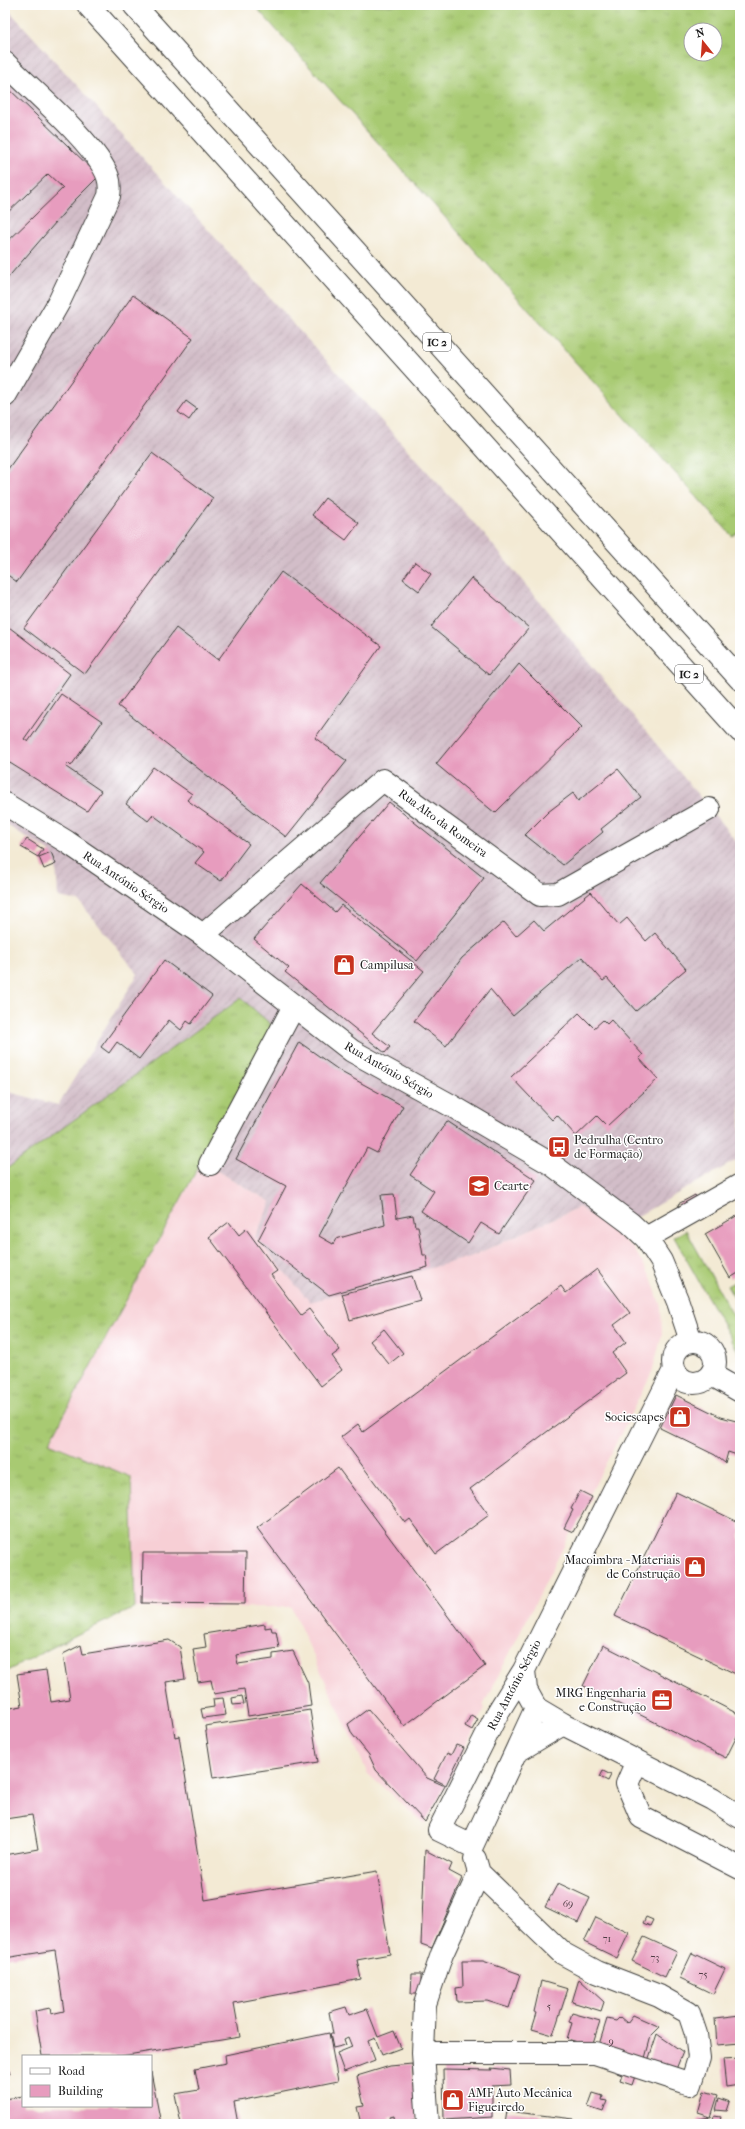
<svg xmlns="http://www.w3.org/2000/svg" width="745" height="2129" font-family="'IM FELL French Canon',serif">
<defs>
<pattern id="industrial-furrows" width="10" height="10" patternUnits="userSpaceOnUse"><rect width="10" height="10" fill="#d2bdc8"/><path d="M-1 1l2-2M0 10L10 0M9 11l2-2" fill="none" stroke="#b4a2ab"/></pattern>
<pattern id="grass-tufts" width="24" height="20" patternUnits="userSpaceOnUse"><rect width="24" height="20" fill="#a8ca72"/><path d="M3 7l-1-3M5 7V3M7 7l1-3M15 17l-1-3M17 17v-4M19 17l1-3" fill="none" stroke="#90ad62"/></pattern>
<pattern id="park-crowns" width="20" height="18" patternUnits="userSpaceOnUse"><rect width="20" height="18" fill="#a8ca72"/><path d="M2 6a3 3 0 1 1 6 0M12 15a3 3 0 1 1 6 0" fill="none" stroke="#90ad62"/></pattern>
</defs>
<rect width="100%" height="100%" fill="#fff"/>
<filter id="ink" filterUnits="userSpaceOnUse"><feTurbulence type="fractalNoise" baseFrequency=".025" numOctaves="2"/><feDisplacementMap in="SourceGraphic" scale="8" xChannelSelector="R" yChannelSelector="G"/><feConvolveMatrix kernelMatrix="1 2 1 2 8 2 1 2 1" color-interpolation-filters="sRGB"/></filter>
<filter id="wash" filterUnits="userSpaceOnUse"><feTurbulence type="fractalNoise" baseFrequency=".012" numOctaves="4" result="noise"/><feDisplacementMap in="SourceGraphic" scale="16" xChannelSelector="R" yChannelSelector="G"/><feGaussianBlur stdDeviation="0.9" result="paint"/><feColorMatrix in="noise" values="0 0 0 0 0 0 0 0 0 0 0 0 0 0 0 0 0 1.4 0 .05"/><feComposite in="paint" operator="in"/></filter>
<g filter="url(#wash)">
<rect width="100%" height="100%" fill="#f3ead4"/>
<path fill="#f7cfd5" d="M 202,1162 L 271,1202 L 470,1257 L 579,1207 L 613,1230 L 634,1249 L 651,1277 L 661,1307 L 662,1335 L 652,1372 L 483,1706 L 485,1707 L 446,1786 L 424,1824 L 368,1774 L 291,1607 L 135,1608 L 131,1477 L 49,1443 Z"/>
<path fill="url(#industrial-furrows)" d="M 5,6 L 483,533 L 740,846 L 740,1158 L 613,1230 L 579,1207 L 470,1257 L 310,1302 L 255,1237 L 271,1202 L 202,1162 L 241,998 L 5,1170 L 5,1091 L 58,1105 L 138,974 L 79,901 L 58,897 L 56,864 L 51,852 L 5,824 Z"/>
<path fill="url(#grass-tufts)" stroke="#627347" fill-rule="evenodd" d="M 254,5 L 740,5 L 740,531 L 732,536 ZM 691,30 L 715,30 L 715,54 L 691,54 Z
M 241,998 L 274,1027 L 49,1443 L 131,1477 L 135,1608 L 78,1634 L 5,1672 L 5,1170 Z
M 686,1230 L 740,1328 L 740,1355 L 674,1237 Z"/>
<path fill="url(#park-crowns)" stroke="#627347" d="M 740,1279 L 740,1308 L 727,1286 Z"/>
<g id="blocks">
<path fill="#e79cbe" d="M 5,85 L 99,176 L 75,200 L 5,281 L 5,244 L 63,188 L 48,174 L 5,215 Z
M 133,295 L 193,338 L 17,582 L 5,573 L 5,473 Z
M 186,401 L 197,409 L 189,420 L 178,412 Z
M 152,453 L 213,498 L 85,674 L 24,628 Z
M 325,498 L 359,523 L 346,540 L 312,515 Z
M 415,562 L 431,574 L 419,591 L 403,579 Z
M 281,572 L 381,646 L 315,738 L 347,761 L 286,837 L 118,706 L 176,628 L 218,660 Z
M 471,578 L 529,628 L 489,675 L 431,627 Z
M 5,624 L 70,674 L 24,739 L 28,742 L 61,694 L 102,722 L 71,766 L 68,763 L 66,767 L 101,791 L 87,811 L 5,760 Z
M 519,664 L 582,727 L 495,813 L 436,764 Z
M 153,767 L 192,794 L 187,800 L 249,844 L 221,881 L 195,863 L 204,852 L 153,815 L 148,821 L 126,804 Z
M 618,769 L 641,797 L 601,829 L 603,832 L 563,865 L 525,835 L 548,812 L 573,793 L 578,801 Z
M 389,802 L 484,878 L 417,961 L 320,883 Z
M 27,839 L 43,849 L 38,857 L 21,847 Z
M 51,852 L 56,864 L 44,869 L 39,857 Z
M 302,884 L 335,912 L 341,905 L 424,971 L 372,1033 L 390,1047 L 385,1053 L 285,972 L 289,968 L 254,939 Z
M 591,892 L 619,925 L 627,918 L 646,941 L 655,933 L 686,969 L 636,1011 L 607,978 L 603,981 L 582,957 L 513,1016 L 490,989 L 446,1046 L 414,1021 L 462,958 L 504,922 L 516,936 L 534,920 L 544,931 Z
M 164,960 L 212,996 L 191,1024 L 187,1021 L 181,1030 L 169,1020 L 139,1059 L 117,1042 L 109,1053 L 101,1047 Z
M 579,1013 L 594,1028 L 603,1020 L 607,1024 L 611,1020 L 643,1055 L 639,1058 L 658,1079 L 607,1126 L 597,1116 L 576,1136 L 557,1115 L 552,1120 L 511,1077 Z
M 299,1042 L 343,1073 L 403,1106 L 377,1153 L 367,1148 L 319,1236 L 333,1244 L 336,1239 L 385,1225 L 381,1195 L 394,1194 L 397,1218 L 413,1215 L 415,1226 L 418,1226 L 423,1255 L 426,1255 L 428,1267 L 329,1295 L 258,1240 L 286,1186 L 236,1159 Z
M 447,1121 L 536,1180 L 499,1234 L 481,1223 L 468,1243 L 421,1211 L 434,1191 L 410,1175 Z
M 695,1195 L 697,1199 L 680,1208 L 678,1204 Z
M 740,1214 L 740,1272 L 730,1278 L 705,1234 Z
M 229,1222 L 239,1235 L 246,1229 L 277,1271 L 271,1275 L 301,1315 L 309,1309 L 340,1350 L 332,1356 L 342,1370 L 321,1386 L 209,1237 Z
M 597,1269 L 630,1313 L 614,1325 L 626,1342 L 612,1353 L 626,1373 L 470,1489 L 489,1515 L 436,1554 L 410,1519 L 405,1523 L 341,1437 L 358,1424 L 363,1432 L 561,1286 L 566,1293 Z
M 412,1276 L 420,1300 L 350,1320 L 342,1294 Z
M 384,1329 L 403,1353 L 389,1364 L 370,1341 Z
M 676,1395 L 721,1417 L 740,1422 L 740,1456 L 728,1452 L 725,1463 L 715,1455 L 660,1428 Z
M 338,1468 L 485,1666 L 404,1726 L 257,1528 Z
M 580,1491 L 592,1497 L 573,1532 L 564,1528 L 573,1510 L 571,1509 Z
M 676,1492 L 740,1523 L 740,1676 L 615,1616 Z
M 143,1553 L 246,1553 L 245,1604 L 142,1603 Z
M 265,1624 L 265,1628 L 271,1627 L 272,1631 L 276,1631 L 279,1648 L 236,1655 L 238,1664 L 273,1659 L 273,1654 L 293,1651 L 308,1683 L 311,1706 L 248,1716 L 244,1689 L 214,1694 L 211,1680 L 198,1682 L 193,1649 L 206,1647 L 204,1634 Z
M 169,1640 L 180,1647 L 185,1679 L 166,1682 L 175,1737 L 179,1736 L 205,1900 L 377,1871 L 390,1954 L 357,1960 L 361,1979 L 234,2003 L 240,2037 L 121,2056 L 42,2056 L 35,2011 L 50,2008 L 51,2014 L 64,2011 L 55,1950 L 5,1958 L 5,1855 L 38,1849 L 32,1815 L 5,1819 L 5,1709 L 22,1706 L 17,1674 L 46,1670 L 51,1702 L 70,1699 L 63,1654 L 81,1645 L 83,1654 Z
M 603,1645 L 740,1715 L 740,1730 L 726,1758 L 583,1686 Z
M 242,1696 L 244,1704 L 233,1705 L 232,1698 Z
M 223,1698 L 226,1715 L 203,1718 L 201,1709 L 214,1707 L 213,1699 Z
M 368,1709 L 427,1778 L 445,1786 L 425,1822 L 376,1770 L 369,1755 L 352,1734 L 348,1724 Z
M 310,1710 L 318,1762 L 213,1778 L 205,1726 Z
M 471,1715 L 478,1719 L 472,1730 L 465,1726 Z
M 456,1745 L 464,1748 L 446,1785 L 434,1779 L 447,1753 L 451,1755 Z
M 603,1771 L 611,1775 L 608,1781 L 600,1777 Z
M 425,1850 L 452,1864 L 449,1871 L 462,1878 L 432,1948 L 421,1944 Z
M 558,1883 L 590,1898 L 578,1923 L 545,1907 Z
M 596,1917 L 629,1933 L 617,1958 L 584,1942 Z
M 646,1917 L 653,1920 L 650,1926 L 643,1923 Z
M 644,1937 L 677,1952 L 665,1977 L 632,1961 Z
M 692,1953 L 725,1969 L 713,1994 L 680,1978 Z
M 462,1961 L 483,1961 L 520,1974 L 509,2008 L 487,2001 L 457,2002 L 456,1988 L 463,1987 Z
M 412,1974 L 421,1974 L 421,1994 L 411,1994 Z
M 579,1979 L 604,2002 L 601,2011 L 572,2002 Z
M 541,1981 L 568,1989 L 553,2035 L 532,2029 L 537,2013 L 534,2012 Z
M 346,2007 L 349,2015 L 367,2009 L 378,2037 L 394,2031 L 401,2048 L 382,2055 L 375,2038 L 368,2041 L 375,2060 L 344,2072 L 337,2053 L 352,2047 L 348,2037 L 344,2039 L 346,2045 L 333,2048 L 330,2034 L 333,2034 L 329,2012 Z
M 572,2013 L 600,2021 L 592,2046 L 567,2039 L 572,2023 L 569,2022 Z
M 633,2015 L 660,2027 L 651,2036 L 644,2062 L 598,2048 L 607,2019 L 616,2021 L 620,2017 L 627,2023 Z
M 740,2015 L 740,2043 L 717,2045 L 715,2018 Z
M 329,2033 L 338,2081 L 234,2102 L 238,2124 L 181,2124 L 175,2094 L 199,2090 L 195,2069 L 226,2063 L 225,2055 Z
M 657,2034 L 683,2052 L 674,2074 L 647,2064 Z
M 5,2049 L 10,2074 L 5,2074 Z
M 740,2058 L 740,2085 L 726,2087 L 723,2059 Z
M 412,2064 L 417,2119 L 395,2124 L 394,2116 L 390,2117 L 391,2124 L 361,2124 L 357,2107 L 364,2106 L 357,2076 L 390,2066 Z
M 620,2065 L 637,2070 L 632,2085 L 620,2081 L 622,2075 L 617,2073 Z
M 491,2068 L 510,2070 L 511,2085 L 492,2086 L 492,2117 L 444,2120 L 443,2069 L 492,2070 Z
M 151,2072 L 161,2124 L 5,2124 L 5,2099 L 23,2096 L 23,2106 L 151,2106 Z
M 704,2091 L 718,2095 L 711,2117 L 698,2113 Z
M 593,2093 L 603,2096 L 602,2100 L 607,2101 L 603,2112 L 588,2107 Z
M 719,2098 L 730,2102 L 727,2111 L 716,2110 Z
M 507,2111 L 574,2119 L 573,2124 L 505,2124 Z
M 714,2116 L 721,2117 L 719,2124 L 712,2124 Z
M 709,2117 L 707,2124 L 698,2122 L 699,2119 Z"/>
</g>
</g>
<g filter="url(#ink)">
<use href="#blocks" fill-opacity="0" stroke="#3c3b38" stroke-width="1"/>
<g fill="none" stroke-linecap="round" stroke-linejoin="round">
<g stroke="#3c3b38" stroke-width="24">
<path id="minor" d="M 5,63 C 30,88 98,146 108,177 C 110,183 110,190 109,196 L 59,302 L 5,396
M 5,804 L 67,842 L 203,935 L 352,1051 L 452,1106 L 551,1164 L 630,1223 L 646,1238 L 661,1261 L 678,1302 L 691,1341
M 203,935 L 383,780 L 540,895 L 558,894 L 709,809
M 210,1164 L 294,1006
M 646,1238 L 740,1185
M673 1362a21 21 0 1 1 42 0a21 21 0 1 1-42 0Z
M 712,1375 L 740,1391
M 524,1670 L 526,1690 L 536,1708 L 563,1724 L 712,1799 L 740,1817
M 516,1752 L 563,1724
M 637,1761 L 627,1784 L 641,1817 L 740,1868
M 472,1846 L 439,1830 L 498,1712 L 524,1670 L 674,1370
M 472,1846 L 536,1708
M 423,2053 L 595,2053 L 691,2084 L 699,2058 L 696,2034 L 689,2013 L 659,1996 L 597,1972 L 562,1953 L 479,1873
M 428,2124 L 423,2053 L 425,2004 L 442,1954 L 479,1873 L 475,1859"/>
</g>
<g stroke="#3c3b38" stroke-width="24">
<path id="highway" d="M 88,5 L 740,731
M 134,5 L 740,679"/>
</g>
<use href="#minor" stroke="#fff" stroke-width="22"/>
<use href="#highway" stroke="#fff" stroke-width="22"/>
</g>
</g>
<defs>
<g id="shop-square" transform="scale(1.15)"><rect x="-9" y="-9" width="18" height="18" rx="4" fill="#c8321e" stroke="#fff"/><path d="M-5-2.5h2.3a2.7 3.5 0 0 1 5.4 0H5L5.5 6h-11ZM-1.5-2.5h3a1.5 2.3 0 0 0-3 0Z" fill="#fff"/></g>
<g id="bus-square" transform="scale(1.15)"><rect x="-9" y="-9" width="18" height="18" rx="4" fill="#c8321e" stroke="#fff"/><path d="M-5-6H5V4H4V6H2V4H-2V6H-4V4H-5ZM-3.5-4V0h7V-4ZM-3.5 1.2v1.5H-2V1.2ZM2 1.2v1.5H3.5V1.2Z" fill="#fff"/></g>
<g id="school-square" transform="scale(1.15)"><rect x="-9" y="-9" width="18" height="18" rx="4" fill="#c8321e" stroke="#fff"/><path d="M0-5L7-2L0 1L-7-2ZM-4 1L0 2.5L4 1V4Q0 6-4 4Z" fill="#fff"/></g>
<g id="office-square" transform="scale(1.15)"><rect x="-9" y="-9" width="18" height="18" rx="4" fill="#c8321e" stroke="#fff"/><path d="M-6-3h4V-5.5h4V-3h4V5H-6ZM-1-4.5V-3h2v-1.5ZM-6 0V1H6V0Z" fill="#fff"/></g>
</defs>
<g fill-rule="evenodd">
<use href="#shop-square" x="344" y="965"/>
<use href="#bus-square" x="559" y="1147"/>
<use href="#school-square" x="479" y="1186"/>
<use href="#shop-square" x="680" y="1417"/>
<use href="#shop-square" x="695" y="1567"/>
<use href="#office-square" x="662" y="1700"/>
<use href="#shop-square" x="453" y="2100"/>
</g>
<g text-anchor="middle" stroke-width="3" stroke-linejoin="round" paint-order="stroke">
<g font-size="10" fill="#4f3c44">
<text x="568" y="1907">69</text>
<text x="607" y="1942">71</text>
<text x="655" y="1961">73</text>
<text x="703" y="1978">75</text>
<text x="549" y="2010">5</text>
<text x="611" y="2045">9</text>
</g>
<g fill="#fff" stroke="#606060" stroke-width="1">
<rect x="423" y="333" width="28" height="18" rx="3"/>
<rect x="675" y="665" width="28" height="18" rx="3"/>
</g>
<g font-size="11" font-weight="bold" fill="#1c1c1c">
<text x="437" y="346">IC 2</text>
<text x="689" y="678">IC 2</text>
</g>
<g font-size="12" fill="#1c1c1c" stroke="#fff">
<text transform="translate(443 823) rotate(36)" y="4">Rua Alto da Romeira</text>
<text transform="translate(126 882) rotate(34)" y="4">Rua António Sérgio</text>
<text transform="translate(389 1070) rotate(30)" y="4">Rua António Sérgio</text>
<text transform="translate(514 1685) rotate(-62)" y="4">Rua António Sérgio</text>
</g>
<g font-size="12" fill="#1c1c1c" stroke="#fff" text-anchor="start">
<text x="360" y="969">Campilusa</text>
<text x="574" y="1144">Pedrulha (Centro<tspan x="574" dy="14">de Formação)</tspan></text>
<text x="494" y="1190">Cearte</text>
<text x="664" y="1421" text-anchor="end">Sociescapes</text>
<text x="680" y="1564" text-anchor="end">Macoimbra - Materiais<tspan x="680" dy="14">de Construção</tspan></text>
<text x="646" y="1697" text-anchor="end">MRG Engenharia<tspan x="646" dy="14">e Construção</tspan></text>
<text x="468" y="2097">AMF Auto Mecânica<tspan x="468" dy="14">Figueiredo</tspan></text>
</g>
</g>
<rect width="745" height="2129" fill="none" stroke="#fff" stroke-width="20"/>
<rect x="22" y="2055" width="130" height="52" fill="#ffffff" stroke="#a4a4a4"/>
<rect x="30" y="2068" width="20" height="6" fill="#ffffff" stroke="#a4a4a4"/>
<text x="58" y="2075" font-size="12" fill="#1c1c1c">Road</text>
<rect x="30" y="2085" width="20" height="12" fill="#e79cbe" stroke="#a4a4a4"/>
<text x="58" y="2095" font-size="12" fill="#1c1c1c">Building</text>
<g transform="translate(703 42) rotate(343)"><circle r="19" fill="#ffffff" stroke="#a4a4a4"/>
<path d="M0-3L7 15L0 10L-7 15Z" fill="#c8321e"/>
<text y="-6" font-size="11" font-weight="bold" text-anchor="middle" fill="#1c1c1c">N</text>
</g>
</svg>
